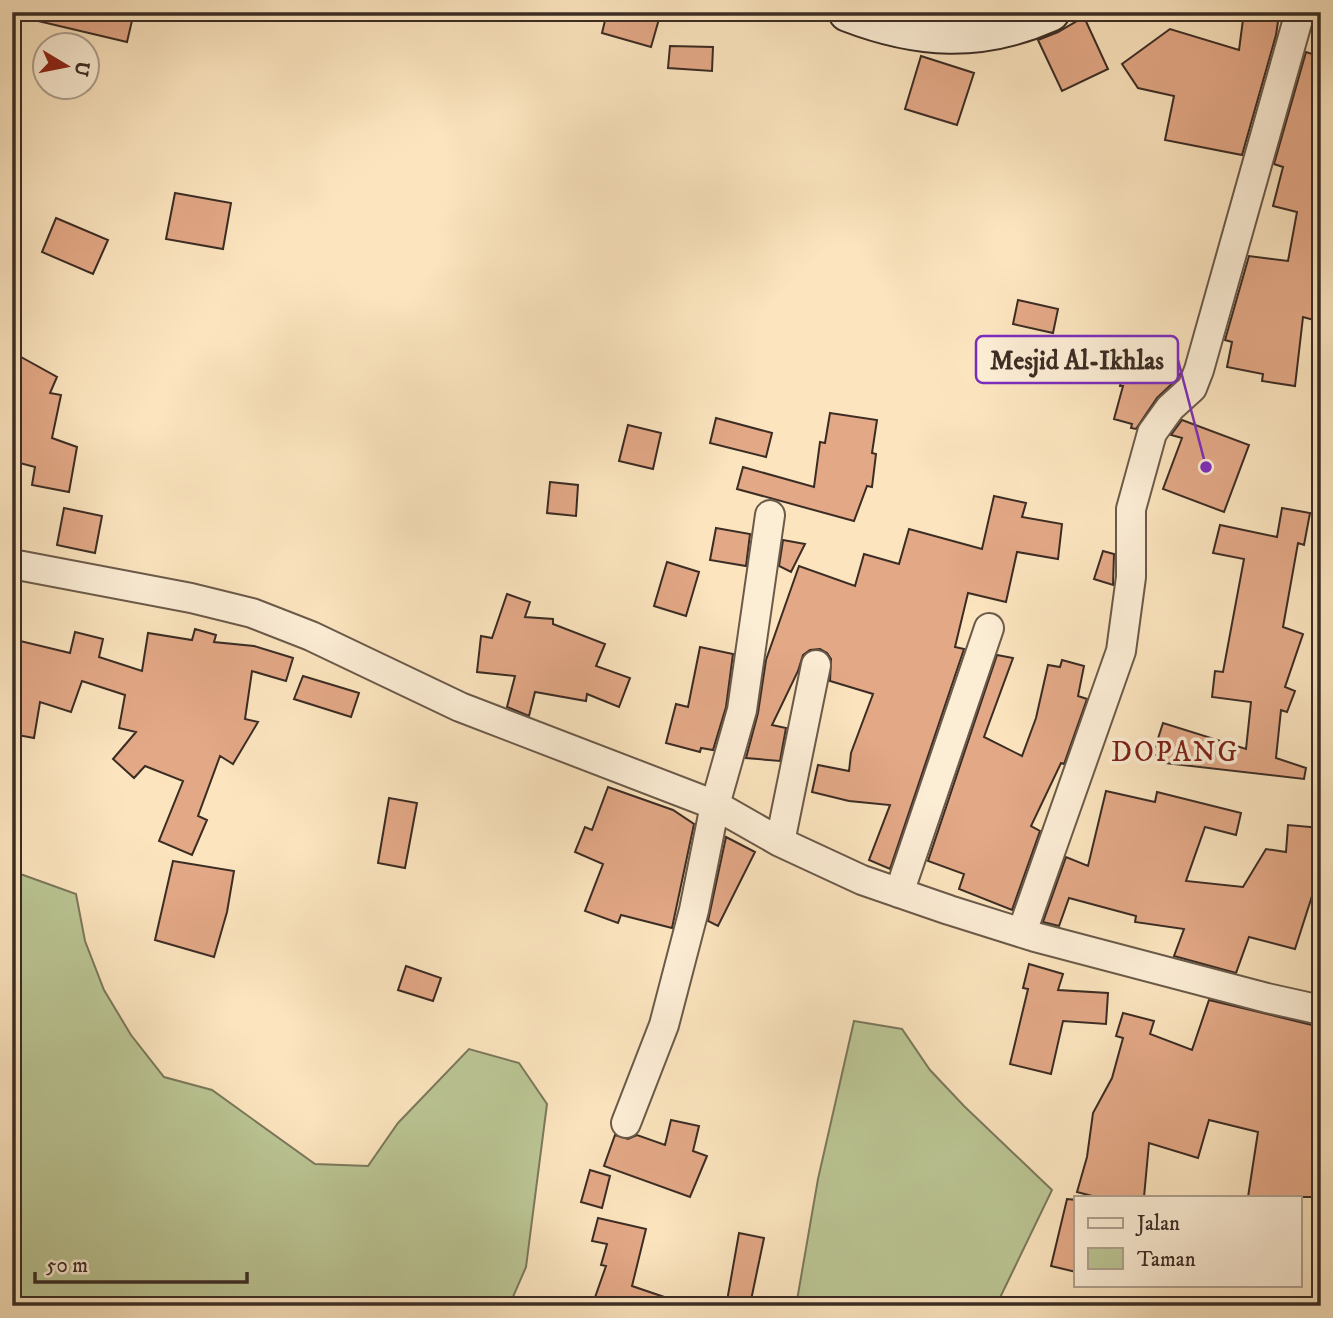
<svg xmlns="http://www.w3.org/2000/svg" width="1333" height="1318" font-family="'IM FELL DW Pica',serif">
<rect width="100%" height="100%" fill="#fbe4be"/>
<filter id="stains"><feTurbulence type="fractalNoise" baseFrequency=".00286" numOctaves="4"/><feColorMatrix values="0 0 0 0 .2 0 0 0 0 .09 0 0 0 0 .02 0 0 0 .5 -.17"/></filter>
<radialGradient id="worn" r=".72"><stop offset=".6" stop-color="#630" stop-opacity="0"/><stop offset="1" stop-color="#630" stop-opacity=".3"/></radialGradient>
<path fill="#bbc594" stroke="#7b785c" stroke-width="2" d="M 12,871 L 76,894 L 85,941 L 104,990 L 131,1035 L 164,1077 L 212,1090 L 315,1164 L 368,1166 L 398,1123 L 469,1049 L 519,1063 L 547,1104 L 526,1267 L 509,1306 L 12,1306 Z
M 854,1021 L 902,1029 L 930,1070 L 964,1106 L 1052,1190 L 996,1306 L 796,1306 L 818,1179 Z"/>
<path fill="#e3a886" stroke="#3b2c24" stroke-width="2" d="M 39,12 L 134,12 L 127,42 L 38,21 Z
M 607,12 L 661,12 L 651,47 L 602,33 Z
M 1244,12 L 1279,15 L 1276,35 L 1242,155 L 1165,140 L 1174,96 L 1138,88 L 1122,64 L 1170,29 L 1239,50 Z
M 1084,17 L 1108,69 L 1062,91 L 1038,40 L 1058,32 Z
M 670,46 L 713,47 L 712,71 L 668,68 Z
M 1306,52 L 1321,57 L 1321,322 L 1303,317 L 1295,386 L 1262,381 L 1263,374 L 1227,367 L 1232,342 L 1225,340 L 1249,256 L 1288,261 L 1297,212 L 1273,206 L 1283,167 L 1274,164 Z
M 921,56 L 974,73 L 957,125 L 905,109 Z
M 175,193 L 231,203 L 223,249 L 166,239 Z
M 56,218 L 108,240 L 93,274 L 42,252 Z
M 1018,300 L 1058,309 L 1053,333 L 1013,324 Z
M 12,352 L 57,377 L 50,393 L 61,395 L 52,438 L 77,447 L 69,492 L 32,485 L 35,467 L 12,461 Z
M 1126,359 L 1180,374 L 1178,378 L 1157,398 L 1136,429 L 1131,428 L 1132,424 L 1114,419 L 1123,386 L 1120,386 Z
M 830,413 L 877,420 L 872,453 L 876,454 L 872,487 L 867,486 L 854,521 L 737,489 L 743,467 L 814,487 L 820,442 L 825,443 Z
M 716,418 L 772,433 L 766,457 L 710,443 Z
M 1182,420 L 1249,445 L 1224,512 L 1163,489 L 1182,438 L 1171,435 Z
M 628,425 L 661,433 L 653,469 L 619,461 Z
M 550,482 L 578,485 L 576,516 L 547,513 Z
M 994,496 L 1026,503 L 1022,517 L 1062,524 L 1058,559 L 1017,552 L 1006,602 L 968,593 L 955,647 L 964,649 L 890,869 L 869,860 L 890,805 L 849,801 L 812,792 L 818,765 L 849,771 L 851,753 L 873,694 L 830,681 L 831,659 L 827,653 L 820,649 L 810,650 L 803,655 L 798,671 L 772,725 L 786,728 L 780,761 L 746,758 L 758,713 L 766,660 L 799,566 L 855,586 L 864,554 L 899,564 L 909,529 L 982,549 Z
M 64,508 L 102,516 L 95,553 L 57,545 Z
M 1282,508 L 1310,513 L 1304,545 L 1298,543 L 1283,627 L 1303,634 L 1285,687 L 1295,691 L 1287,712 L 1281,710 L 1276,758 L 1306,768 L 1304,779 L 1164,763 L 1165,758 L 1153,754 L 1163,723 L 1246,749 L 1251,702 L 1212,697 L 1215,671 L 1223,672 L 1244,559 L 1213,553 L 1220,525 L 1277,537 Z
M 716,528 L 750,534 L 746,566 L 710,560 Z
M 783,540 L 805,544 L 791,572 L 779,566 Z
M 1103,551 L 1114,554 L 1113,585 L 1094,579 Z
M 667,562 L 699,572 L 686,616 L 654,606 Z
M 507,594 L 530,602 L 525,617 L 553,619 L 553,624 L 605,644 L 596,666 L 630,678 L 619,707 L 587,694 L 586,701 L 535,692 L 529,716 L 507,707 L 515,676 L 477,672 L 481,636 L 492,638 Z
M 195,629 L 216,635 L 214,642 L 254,646 L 293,658 L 286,681 L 252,671 L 245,719 L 258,722 L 233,764 L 220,756 L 198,816 L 207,820 L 192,855 L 159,841 L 183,781 L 145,766 L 134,778 L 113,759 L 136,732 L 119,728 L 125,695 L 82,681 L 71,712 L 40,702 L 34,738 L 12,734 L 12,639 L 70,653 L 75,632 L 103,639 L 99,657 L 142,671 L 148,633 L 192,640 Z
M 700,647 L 733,654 L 726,707 L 713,750 L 701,748 L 700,752 L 666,743 L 676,704 L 688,707 Z
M 997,655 L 1013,658 L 984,737 L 1022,756 L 1036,718 L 1048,665 L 1060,667 L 1062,660 L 1084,666 L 1078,696 L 1087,699 L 1064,764 L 1061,763 L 1031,826 L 1040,831 L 1012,910 L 959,889 L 964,874 L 928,861 Z
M 303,676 L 359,693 L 351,717 L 294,699 Z
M 608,787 L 673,810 L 694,824 L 672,928 L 621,915 L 618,923 L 585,911 L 603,864 L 575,852 L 585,827 L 592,830 Z
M 1106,791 L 1155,802 L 1157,792 L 1241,813 L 1236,835 L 1205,827 L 1186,881 L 1243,887 L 1266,849 L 1286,852 L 1288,825 L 1321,828 L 1321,868 L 1295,949 L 1249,937 L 1236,973 L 1174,956 L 1184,929 L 1135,922 L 1136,916 L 1069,898 L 1059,926 L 1043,922 L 1066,857 L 1088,866 Z
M 389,798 L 417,803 L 405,868 L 378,863 Z
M 726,837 L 755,852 L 718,926 L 708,921 Z
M 173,861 L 234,871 L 227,912 L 214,957 L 155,940 Z
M 1029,964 L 1063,974 L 1058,990 L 1108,993 L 1106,1024 L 1063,1021 L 1051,1074 L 1010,1064 L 1028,989 L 1023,988 Z
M 406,966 L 441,978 L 433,1001 L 398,990 Z
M 1209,1000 L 1316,1026 L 1312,1044 L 1321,1046 L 1321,1197 L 1248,1197 L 1258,1132 L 1209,1120 L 1198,1158 L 1149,1143 L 1144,1197 L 1096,1197 L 1077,1192 L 1087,1157 L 1093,1113 L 1112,1078 L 1123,1038 L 1116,1036 L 1123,1013 L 1154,1021 L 1150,1034 L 1192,1050 Z
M 671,1120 L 699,1126 L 693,1151 L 707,1156 L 690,1197 L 604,1166 L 615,1135 L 628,1139 L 637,1135 L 665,1145 Z
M 590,1170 L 610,1176 L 602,1208 L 581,1202 Z
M 1067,1199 L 1076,1200 L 1076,1272 L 1051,1266 Z
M 598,1218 L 646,1229 L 632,1286 L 679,1302 L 678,1306 L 592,1306 L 606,1266 L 601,1265 L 607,1244 L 592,1241 Z
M 739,1233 L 764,1238 L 750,1305 L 727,1301 Z"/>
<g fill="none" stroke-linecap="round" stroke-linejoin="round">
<g stroke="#6b5a4a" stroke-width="32">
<path id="street" d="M 12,564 L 191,598 L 252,613 L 311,636 L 460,707 L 715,805 L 780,842 L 862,880 L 949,910 L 1035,937 L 1267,998 L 1321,1010
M 780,842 L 816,665
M 899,893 L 989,628
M 1022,932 L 1121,651 L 1131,577 L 1131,509 L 1152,433 L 1170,408 L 1192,388 L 1199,370 L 1300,12
M 626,1123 L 664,1025 L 694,910 L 715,805 L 742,710 L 770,515"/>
</g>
<g stroke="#3b2c24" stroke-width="42">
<path id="secondary" d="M 848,12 C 918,39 980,43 1050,12"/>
</g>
<use href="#street" stroke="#fcedd5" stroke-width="28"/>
<use href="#secondary" stroke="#fcedd5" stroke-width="38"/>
</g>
<g text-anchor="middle" stroke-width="7" stroke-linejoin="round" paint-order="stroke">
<g font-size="28" letter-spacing="2" fill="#7a1f14" stroke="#fcedd5">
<text x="1175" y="761">DOPANG</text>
</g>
</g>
<path fill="none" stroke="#7b2cbf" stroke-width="2.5" d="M1206 467L1178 360"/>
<circle fill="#7b2cbf" stroke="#fcedd5" stroke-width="2.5" cx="1206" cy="467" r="7"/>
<rect fill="#fcedd5" stroke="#7b2cbf" stroke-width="2.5" x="976" y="336" width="202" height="47" rx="7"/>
<g font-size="26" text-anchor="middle" font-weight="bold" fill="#3b2c24">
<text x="1077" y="369">Mesjid Al-Ikhlas</text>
</g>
<rect width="1333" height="1318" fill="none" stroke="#fbe4be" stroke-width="42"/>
<rect x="14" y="14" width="1305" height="1290" fill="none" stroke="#3b2c24" stroke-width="3.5"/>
<rect x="21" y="21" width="1291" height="1276" fill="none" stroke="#3b2c24" stroke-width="2"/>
<rect x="1074" y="1196" width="228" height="91" fill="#fcedd5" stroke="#afa08e" stroke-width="2"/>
<rect x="1088" y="1218" width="35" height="10" fill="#fcedd5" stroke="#afa08e" stroke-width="2"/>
<text x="1137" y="1230" font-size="21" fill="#3b2c24">Jalan</text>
<rect x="1088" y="1248" width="35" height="21" fill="#bbc594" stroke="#afa08e" stroke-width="2"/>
<text x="1137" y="1266" font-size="21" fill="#3b2c24">Taman</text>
<g transform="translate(66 66) rotate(100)"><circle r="33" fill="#fcedd5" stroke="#afa08e" stroke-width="2"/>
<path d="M0-5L12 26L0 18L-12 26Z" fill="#8f2418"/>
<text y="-10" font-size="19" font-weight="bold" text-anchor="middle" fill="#3b2c24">U</text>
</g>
<path d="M35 1272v10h212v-10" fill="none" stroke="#3b2c24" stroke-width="3.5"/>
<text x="46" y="1272" font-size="21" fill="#3b2c24" stroke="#fcedd5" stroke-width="5" paint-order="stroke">50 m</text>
<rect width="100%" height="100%" filter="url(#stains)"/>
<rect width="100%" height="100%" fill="url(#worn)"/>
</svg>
